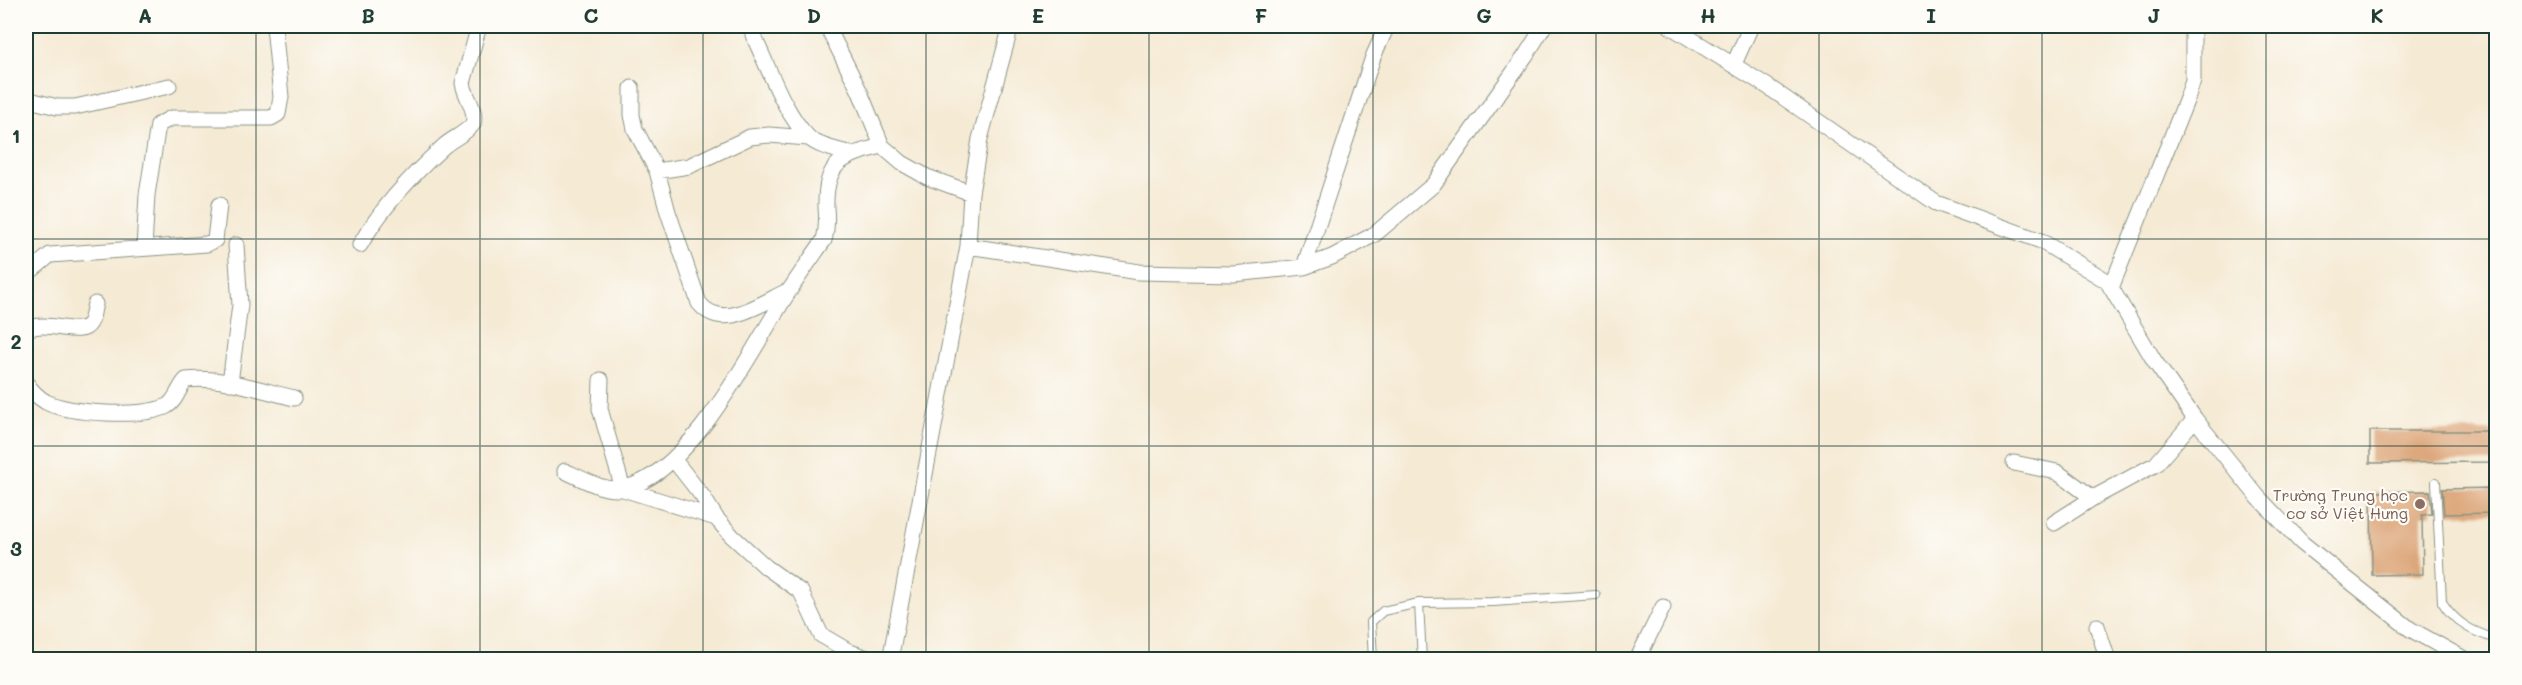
<svg xmlns="http://www.w3.org/2000/svg" width="2522" height="685" font-family="Mali,sans-serif">
<rect width="100%" height="100%" fill="#fdfcf7"/>
<filter id="ink" filterUnits="userSpaceOnUse"><feTurbulence type="fractalNoise" baseFrequency=".0167" numOctaves="2"/><feDisplacementMap in="SourceGraphic" scale="12" xChannelSelector="R" yChannelSelector="G"/><feConvolveMatrix kernelMatrix="1 2 1 2 8 2 1 2 1" color-interpolation-filters="sRGB"/></filter>
<filter id="wash" filterUnits="userSpaceOnUse"><feTurbulence type="fractalNoise" baseFrequency=".008" numOctaves="4" result="noise"/><feDisplacementMap in="SourceGraphic" scale="24" xChannelSelector="R" yChannelSelector="G"/><feGaussianBlur stdDeviation="1.35" result="paint"/><feColorMatrix in="noise" values="0 0 0 0 0 0 0 0 0 0 0 0 0 0 0 0 0 1.4 0 .05"/><feComposite in="paint" operator="in"/></filter>
<g filter="url(#wash)">
<rect width="100%" height="100%" fill="#f5ead4"/>
<g id="blocks">
<path fill="#dda77b" d="M 2370,431 L 2496,431 L 2496,462 L 2370,463 Z
M 2496,488 L 2496,513 L 2444,514 L 2442,489 Z
M 2430,491 L 2432,514 L 2422,515 L 2423,574 L 2372,575 L 2371,492 Z"/>
</g>
</g>
<g filter="url(#ink)">
<use href="#blocks" fill-opacity="0" stroke="#8a9484" stroke-width="1.5"/>
<g fill="none" stroke-linecap="round" stroke-linejoin="round">
<g stroke="#8a9484" stroke-width="10">
<path id="lane" d="M 2436,482 L 2442,602 C 2456,624 2473,632 2496,639
M 1373,660 L 1371,622 L 1383,611 L 1419,603
M 1422,660 L 1419,603 L 1493,602 L 1596,595"/>
</g>
<g stroke="#8a9484" stroke-width="17">
<path id="street" d="M 827,26 L 860,92 L 882,146 L 902,163 L 927,177 L 971,193
M 1670,26 L 1767,86 L 1936,203 L 2041,241 L 2107,281 L 2155,362 L 2195,419 L 2258,497 L 2302,543 L 2410,629 L 2466,660
M 753,35 C 768,66 784,113 808,137 C 818,147 838,150 851,154
M 1734,64 L 1751,26
M 632,88 L 632,115 L 635,129 L 657,171 L 668,212 L 699,303 C 723,333 762,302 790,290
M 26,99 L 57,107 L 75,107 L 169,86
M 657,171 L 689,166 L 750,137 L 769,135 L 808,138
M 360,245 C 381,208 412,175 444,146 C 453,138 465,134 473,124 C 477,109 465,97 463,83 L 479,26
M 968,246 L 1139,272 L 1233,274 L 1304,267 L 1332,257 L 1375,234 L 1433,185 L 1526,55 L 1544,26
M 144,248 L 147,195 L 158,125 L 171,118 L 271,118 L 278,114 L 281,97 L 274,26
M 1304,267 L 1373,57 L 1387,26
M 26,275 L 50,255 L 207,244 L 215,240 L 219,205
M 2111,288 L 2188,96 L 2193,80 L 2193,26
M 26,330 C 47,318 81,339 90,323 C 93,318 93,310 95,304
M 601,380 L 600,409 L 623,489 L 716,518
M 26,383 C 31,390 39,398 46,402 C 69,414 144,418 167,406 C 176,401 179,387 186,380 C 222,376 260,390 294,398
M 230,383 L 240,305 L 236,245
M 674,460 L 703,497 L 716,518 L 732,536 L 766,567 L 801,592 L 821,635 L 850,652 L 873,660
M 2014,463 L 2057,472 L 2093,498
M 565,471 C 583,479 605,493 625,488 C 688,473 744,364 776,312 C 791,287 807,264 824,240 C 827,229 827,218 826,207 C 825,162 842,156 882,146
M 2054,523 L 2093,498 L 2156,464 L 2195,419
M 2097,626 L 2108,660
M 890,660 L 968,246 L 971,193 L 980,139 L 1011,26
M 1637,660 L 1663,607"/>
</g>
<use href="#lane" stroke="#fff" stroke-width="8"/>
<use href="#street" stroke="#fff" stroke-width="15"/>
</g>
</g>
<path fill="none" stroke="#1f3d34" stroke-width="1.5" stroke-opacity="0.55" d="M 256,26 L 256,660M 480,26 L 480,660M 703,26 L 703,660M 926,26 L 926,660M 1149,26 L 1149,660M 1373,26 L 1373,660M 1596,26 L 1596,660M 1819,26 L 1819,660M 2042,26 L 2042,660M 2266,26 L 2266,660M 26,239 L 2496,239M 26,446 L 2496,446"/>
<circle fill="#8d6e63" stroke="#fdfcf7" stroke-width="2" cx="2420" cy="504" r="6"/>
<g text-anchor="middle" stroke-width="4.5" stroke-linejoin="round" paint-order="stroke">
<g font-size="16" fill="#785e54" stroke="#fdfcf7" text-anchor="end">
<text x="2408" y="501">Trường Trung học<tspan x="2408" dy="18">cơ sở Việt Hưng</tspan></text>
</g>
</g>
<rect width="2522" height="685" fill="none" stroke="#fdfcf7" stroke-width="66"/>
<rect x="33" y="33" width="2456" height="619" fill="none" stroke="#1f3d34" stroke-width="2"/>
<g font-size="20" text-anchor="middle" font-weight="bold" fill="#1f3d34">
<text x="145" y="23">A</text>
<text x="368" y="23">B</text>
<text x="591" y="23">C</text>
<text x="814" y="23">D</text>
<text x="1038" y="23">E</text>
<text x="1261" y="23">F</text>
<text x="1484" y="23">G</text>
<text x="1708" y="23">H</text>
<text x="1931" y="23">I</text>
<text x="2154" y="23">J</text>
<text x="2377" y="23">K</text>
<text x="16" y="143">1</text>
<text x="16" y="349">2</text>
<text x="16" y="556">3</text>
</g>
</svg>
